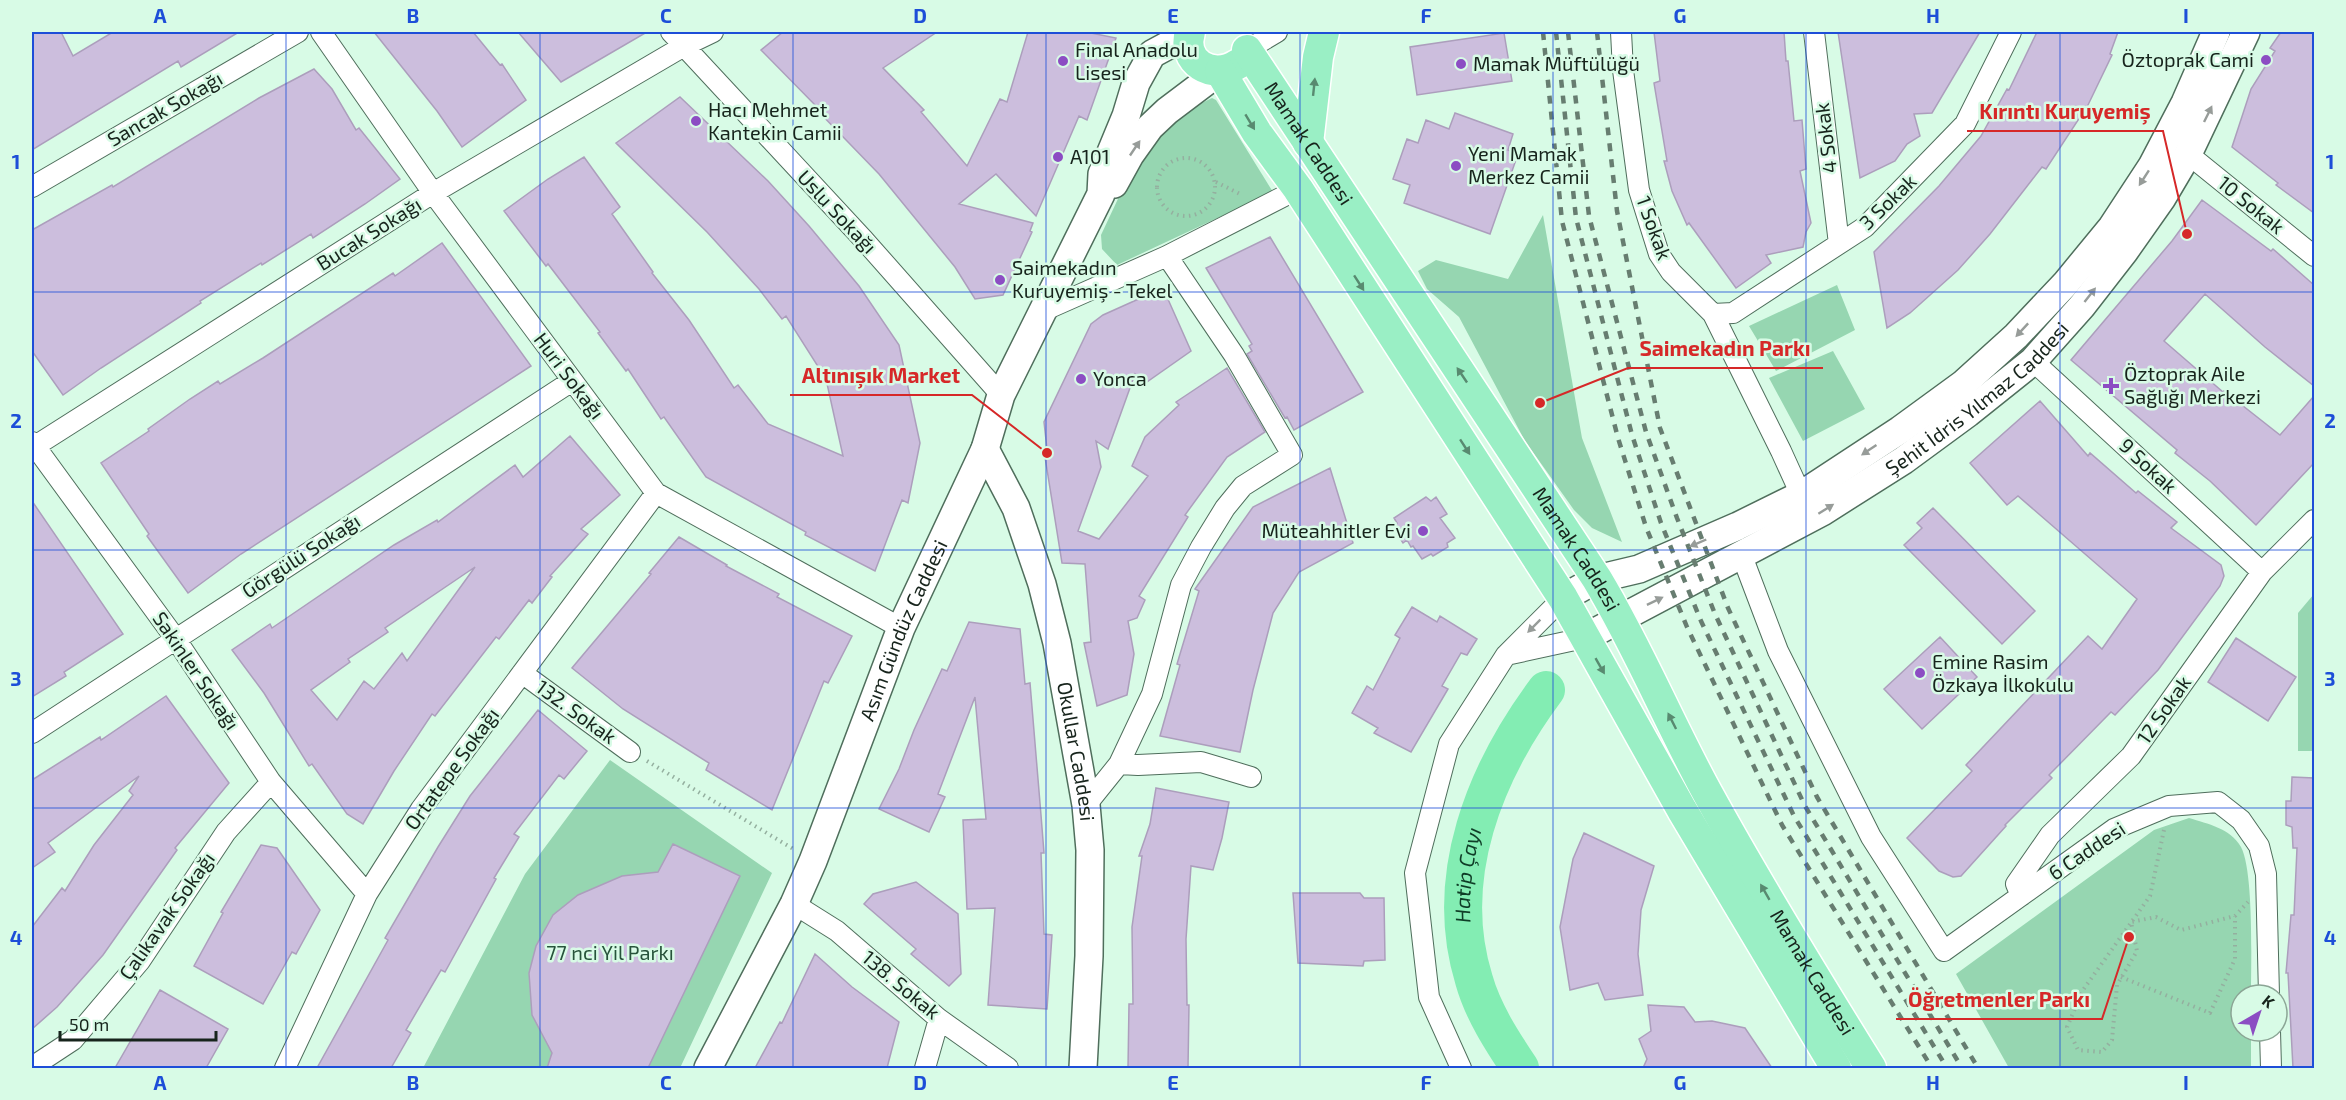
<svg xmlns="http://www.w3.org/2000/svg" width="2346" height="1100" font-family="'Exo 2',sans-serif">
<rect width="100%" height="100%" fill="#d8fbe6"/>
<path fill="#96d6b1" d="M 1212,98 L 1216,100 L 1273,192 L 1117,265 L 1102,249 L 1101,235 L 1139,154 L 1167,120 Z
M 1543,215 L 1582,438 L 1622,542 L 1592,528 L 1574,510 L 1525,441 L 1459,317 L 1427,289 L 1418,271 L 1436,260 L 1508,279 Z
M 1837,285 L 1855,330 L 1776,371 L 1749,326 Z
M 1833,351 L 1865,409 L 1803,441 L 1769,378 Z
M 2314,594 L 2314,751 L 2298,751 L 2298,613 Z
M 610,760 L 772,873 L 680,1068 L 423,1068 L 525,874 Z
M 2189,818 C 2208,824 2230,828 2241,847 C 2254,872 2251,963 2251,995 L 2241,995 L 2241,1031 L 2251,1031 L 2251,1068 L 2009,1068 L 1956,974 L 2154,830 Z"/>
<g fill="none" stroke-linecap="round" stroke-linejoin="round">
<path stroke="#83edb3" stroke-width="38" id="s1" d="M 1520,1068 C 1502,1041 1483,1012 1474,980 C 1442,877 1485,772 1546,690"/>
</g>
<path fill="#ccbedd" stroke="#ac9ebc" stroke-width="1.5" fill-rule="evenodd" d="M 32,32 L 61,32 L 73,56 L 113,32 L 239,32 L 181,67 L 178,61 L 32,150 Z
M 374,32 L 473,32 L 500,65 L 502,64 L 526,100 L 462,147 L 437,111 Z
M 518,32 L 647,32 L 561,82 Z
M 783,32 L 937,32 L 883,68 L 924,110 L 921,112 L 967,166 L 1000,99 L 1007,102 L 1028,32 L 1086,32 L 1116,38 L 1087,120 L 1079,116 L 1036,216 L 996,174 L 959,204 L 1033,223 L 1030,231 L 1032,232 L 1003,295 L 975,299 L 955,267 L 879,174 L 816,109 L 818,108 L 761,50 Z
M 1654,32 L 1784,32 L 1786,61 L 1788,61 L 1794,121 L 1802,120 L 1806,169 L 1800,171 L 1811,223 L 1806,232 L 1803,247 L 1766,255 L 1771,263 L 1736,288 L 1689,223 L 1687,225 L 1672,191 L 1664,161 L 1667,161 L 1654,83 L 1660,81 Z
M 1838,32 L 1980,32 L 1932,113 L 1914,114 L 1920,136 L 1907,144 L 1895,161 L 1860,178 Z
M 2037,32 L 2118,32 L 2110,54 L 2112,55 L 2088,105 L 2046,169 L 2042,167 L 1990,234 L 1958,270 L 1910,313 L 1887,328 L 1874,252 L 1939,186 L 1981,136 L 2007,89 L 2009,90 Z
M 2281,32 L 2314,32 L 2314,213 L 2276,185 L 2278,183 L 2232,147 L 2251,89 L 2275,51 L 2270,48 Z
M 1504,33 L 1512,81 L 1417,95 L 1410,47 Z
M 314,69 L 332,89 L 356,130 L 359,128 L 400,179 L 365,204 L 313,238 L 311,234 L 262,265 L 261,263 L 200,301 L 201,303 L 101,368 L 63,395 L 32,351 L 32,230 L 112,185 L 113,187 L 259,98 Z
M 680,97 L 768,181 L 809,226 L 859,286 L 899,345 L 920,443 L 908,503 L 902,500 L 875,571 L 805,535 L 806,532 L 706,477 L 664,417 L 661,419 L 628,369 L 626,371 L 598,333 L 600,332 L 548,264 L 546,266 L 504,211 L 548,179 L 584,157 L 620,207 L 612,214 L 653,272 L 652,273 L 689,320 L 734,388 L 738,385 L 768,424 L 843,456 L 826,379 L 786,316 L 782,319 L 759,289 L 707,232 L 616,143 Z
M 1455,113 L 1513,134 L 1508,150 L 1518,154 L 1490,234 L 1404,203 L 1410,185 L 1393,179 L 1407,139 L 1418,143 L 1426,120 L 1449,129 Z
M 2202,200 L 2271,251 L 2273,249 L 2314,285 L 2314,386 L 2265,347 L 2205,294 L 2164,341 L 2223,392 L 2224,391 L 2280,435 L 2314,396 L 2314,463 L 2256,525 L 2210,481 L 2175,453 L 2177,450 L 2071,360 L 2172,241 Z
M 1270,237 L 1363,392 L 1294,430 L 1287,417 L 1285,418 L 1247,354 L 1252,351 L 1249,346 L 1252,344 L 1206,268 Z
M 442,243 L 531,366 L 241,554 L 188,593 L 147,536 L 149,534 L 101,463 L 149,431 L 148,429 L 190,399 L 218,381 L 220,384 L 263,358 L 393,273 L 395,276 Z
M 1163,288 L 1191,351 L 1144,384 L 1135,374 L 1108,449 L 1096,441 L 1101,467 L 1078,531 L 1099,539 L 1148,476 L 1132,466 L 1145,437 L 1179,405 L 1176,402 L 1227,368 L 1265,432 L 1227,457 L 1185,515 L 1188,517 L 1139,596 L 1145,600 L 1137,618 L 1128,621 L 1134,654 L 1127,695 L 1097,706 L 1084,643 L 1091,642 L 1085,564 L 1062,563 L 1045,457 L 1048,458 L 1044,422 L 1091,324 L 1103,315 Z
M 2040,401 L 2088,456 L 2090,453 L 2136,493 L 2138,491 L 2177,522 L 2171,528 L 2221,565 L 2224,576 L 2220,586 L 2158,670 L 2115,715 L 2111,712 L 2049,775 L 2052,778 L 2005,825 L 2006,826 L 1961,876 L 1953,877 L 1939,871 L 1907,838 L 1972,771 L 1966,765 L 2088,636 L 2102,649 L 2137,599 L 2018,496 L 2007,505 L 1970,463 Z
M 570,436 L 620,495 L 581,529 L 588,534 L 550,576 L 552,577 L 532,603 L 529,600 L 499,639 L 496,637 L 435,716 L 432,714 L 394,771 L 363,824 L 347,814 L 312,764 L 309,766 L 264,693 L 232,650 L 270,624 L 272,628 L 394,545 L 437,520 L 438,522 L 515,465 L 523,477 ZM 475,567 L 407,661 L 402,653 L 374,689 L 364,681 L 337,720 L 311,690 L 350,662 L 348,659 L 388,632 L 385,628 Z
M 1330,468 L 1353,543 L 1299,572 L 1273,613 L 1253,690 L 1240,752 L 1160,736 L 1180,665 L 1177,664 L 1199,591 L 1195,589 L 1253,507 Z
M 1426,497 L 1431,501 L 1436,497 L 1447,514 L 1440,518 L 1455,538 L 1447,543 L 1448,547 L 1433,556 L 1431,554 L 1422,559 L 1413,546 L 1411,547 L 1407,540 L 1403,543 L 1391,525 L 1397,523 L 1394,518 Z
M 32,501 L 123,634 L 64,672 L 66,676 L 32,697 Z
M 1933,508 L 2035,611 L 2002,644 L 1904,545 L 1922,528 L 1917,523 Z
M 679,537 L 727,565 L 726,566 L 779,594 L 777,597 L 852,636 L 828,683 L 824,681 L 772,810 L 706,770 L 709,763 L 623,709 L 572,668 L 651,574 L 649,573 Z
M 1412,607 L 1437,622 L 1440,616 L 1477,639 L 1467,655 L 1461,653 L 1442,686 L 1448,689 L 1411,752 L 1374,733 L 1378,728 L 1352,713 L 1367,686 L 1373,690 L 1400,638 L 1395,635 Z
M 969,622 L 1020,629 L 1025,684 L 1030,683 L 1041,815 L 1044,853 L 1041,853 L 1044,934 L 1052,935 L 1047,1009 L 988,1005 L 995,908 L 967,909 L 963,820 L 986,819 L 975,697 L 938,794 L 945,797 L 929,832 L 879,809 L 899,769 L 914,730 L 942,669 L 947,671 Z
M 1940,637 L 1977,677 L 1922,729 L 1884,689 Z
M 2236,638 L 2296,677 L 2268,721 L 2208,682 Z
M 166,696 L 229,783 L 175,848 L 177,850 L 103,955 L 57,1007 L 32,1029 L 32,927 L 62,888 L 65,891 L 94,845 L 133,795 L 129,791 L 139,776 L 48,843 L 55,852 L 32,868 L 32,780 L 100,737 L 101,740 Z
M 538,710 L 587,751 L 564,779 L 559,775 L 514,834 L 519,837 L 494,878 L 496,879 L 445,972 L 441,970 L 406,1030 L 411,1033 L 391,1068 L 317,1068 L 388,940 L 385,938 L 438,847 L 470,796 Z
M 2292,777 L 2314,778 L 2314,1067 L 2298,1068 L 2293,1068 L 2288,973 L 2286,973 L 2291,915 L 2294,915 L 2297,848 L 2293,848 L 2292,827 L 2286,825 L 2286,801 L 2291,801 Z
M 1156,788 L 1229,802 L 1222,838 L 1213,870 L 1191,866 L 1186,939 L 1187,1005 L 1189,1005 L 1188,1068 L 1128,1068 L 1129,1004 L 1133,1004 L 1132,927 L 1142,856 L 1139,856 L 1150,824 Z
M 1584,833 L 1654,866 L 1641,910 L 1638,954 L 1643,995 L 1605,1000 L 1598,983 L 1570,990 L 1560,927 L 1573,859 Z
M 673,844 L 740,876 L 648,1068 L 547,1068 L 552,1053 L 532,1015 L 529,973 L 536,946 L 553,915 L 578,895 L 622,876 L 658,872 Z
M 261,845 L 277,848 L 320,910 L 296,954 L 292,952 L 263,1004 L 194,966 L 223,913 L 221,912 Z
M 916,882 L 958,914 L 961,974 L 949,986 L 911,954 L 916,949 L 864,904 L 873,894 Z
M 1293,893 L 1360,893 L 1364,898 L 1384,898 L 1385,960 L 1364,961 L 1363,966 L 1298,963 Z
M 815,954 L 852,987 L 899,1022 L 887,1068 L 755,1068 L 780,1022 L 782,1023 Z
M 160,990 L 228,1029 L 206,1068 L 115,1068 Z
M 1648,1005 L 1684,1007 L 1695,1022 L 1712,1021 L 1745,1028 L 1772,1068 L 1643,1068 L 1647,1059 L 1639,1039 L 1651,1031 Z"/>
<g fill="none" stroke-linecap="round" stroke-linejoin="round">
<g stroke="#4f6e5c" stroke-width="22">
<path id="street" d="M 321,32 L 433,193 L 656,493 L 901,628
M 671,32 L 864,240 L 1001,395
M 1621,32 L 1623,70 L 1639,190 L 1659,254 L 1671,272 L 1713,314 L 1781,451 L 1801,495
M 1814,32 L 1839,244
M 1247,50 L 1277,32
M 2188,154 L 2314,256
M 32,187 L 298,32
M 1045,310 L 1167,256 L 1298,189
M 1713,314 L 1733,313 L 1865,227 L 1965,124 L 2011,32
M 2033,361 L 2262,572
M 32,442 L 175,638 L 271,782 L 367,894
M 32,448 L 433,193 L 684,46 L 713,32
M 1742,556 L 1778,651 L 1871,837 L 1944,951 L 2114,829 L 2169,806 L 2218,802 L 2241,820 L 2259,846 L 2266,874 L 2269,995
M 1506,655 L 1584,638
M 522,673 L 630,752
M 32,733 L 572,381
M 1119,764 L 1138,765 L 1201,762 L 1251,777
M 1086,805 L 1119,764 L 1152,694 L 1181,585 L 1201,547 L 1225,508 L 1243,486 L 1292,455 L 1234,355 L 1167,256
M 2021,896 L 2016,884 L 2050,835 L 2131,756 L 2262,572 L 2314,520
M 794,904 L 837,931 L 939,1019 L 1008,1068
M 2270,1031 L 2271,1068
M 32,1067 L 73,1040 L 140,961 L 226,832 L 271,782
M 285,1068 L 367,894 L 421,809 L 656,493
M 925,1068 L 939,1019
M 1461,1068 L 1429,997 L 1415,873 L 1449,744 L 1506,655 L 1563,598"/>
</g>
<g stroke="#4f6e5c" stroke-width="30">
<g id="secondary">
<path d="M 1114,184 L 1130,155 L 1150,127 L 1167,111 L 1220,71"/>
<path id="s2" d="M 985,449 L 1016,508 L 1042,584 L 1057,643 L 1086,805 L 1090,850 L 1089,956 L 1083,1068"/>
<path d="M 1563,598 L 1597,579 L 1639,569 L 1738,526 L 1801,495 L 1900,430 L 1963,384 L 2016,336 L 2066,283 L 2112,227 L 2152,166 L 2185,103 L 2216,32"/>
<path id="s3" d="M 1584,638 L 1822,512 L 1904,460 L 1968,413 L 2033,361 L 2082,306 L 2124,252 L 2162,198 L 2188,154 L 2246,32"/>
<path id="s4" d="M 708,1068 L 794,904 L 813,861 L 901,628 L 985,449 L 1001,395 L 1101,194 L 1102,174 L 1126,116 L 1136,83 L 1152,54 L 1189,34"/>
</g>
</g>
<g stroke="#fff" stroke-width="33">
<g id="primary">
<path d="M 1190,32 C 1181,62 1212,81 1238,64"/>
<path id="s5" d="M 1247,50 L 1597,579 C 1639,649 1669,723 1708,794 C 1759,887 1815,978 1871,1068"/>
<path d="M 1220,71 L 1257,133 L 1298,189 L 1563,598 L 1682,810 L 1836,1068"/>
<path d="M 1308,143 L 1318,57 L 1324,32"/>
</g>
</g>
<path stroke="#94af9f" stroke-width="4" stroke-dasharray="1.5 4.5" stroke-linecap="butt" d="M1157 187a29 29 0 1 1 58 0a29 29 0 1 1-58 0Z
M 1216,182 L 1242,195
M 647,761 L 795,850
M 2164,830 L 2150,896 L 2083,990 L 2067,1027 L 2078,1050 L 2102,1052 L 2112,1040 L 2117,985 L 2137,951 L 2131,922 L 2156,917 L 2181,930 L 2235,916 L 2248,902
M 2121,977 L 2210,1013 L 2235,959 L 2235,916"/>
<use href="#street" stroke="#fff" stroke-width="20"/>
<use href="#secondary" stroke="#fff" stroke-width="27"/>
<use href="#primary" stroke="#9aefc5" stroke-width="30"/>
<path stroke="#677d70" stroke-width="4.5" stroke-dasharray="8 8" stroke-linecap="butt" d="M 1543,32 L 1562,221 L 1618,438 L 1646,527 L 1687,627 L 1782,825 L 1932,1068
M 1556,32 L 1576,218 L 1632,435 L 1661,523 L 1701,621 L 1794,816 L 1947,1068
M 1568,32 L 1589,216 L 1646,432 L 1677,518 L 1715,614 L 1805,806 L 1962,1068
M 1597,32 L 1617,211 L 1660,428 L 1728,608 L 1817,797 L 1978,1068"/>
</g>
<defs><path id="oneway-solid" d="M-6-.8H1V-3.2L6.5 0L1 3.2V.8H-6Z" transform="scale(1.5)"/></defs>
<g fill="#588a70">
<use href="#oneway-solid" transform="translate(1314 87) rotate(-84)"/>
<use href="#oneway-solid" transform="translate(1250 122) rotate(59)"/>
<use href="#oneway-solid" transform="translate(1359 283) rotate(57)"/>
<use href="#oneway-solid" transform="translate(1462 375) rotate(-124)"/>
<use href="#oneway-solid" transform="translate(1465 447) rotate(57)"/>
<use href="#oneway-solid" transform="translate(1600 666) rotate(60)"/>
<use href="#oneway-solid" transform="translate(1672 721) rotate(-117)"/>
<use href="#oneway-solid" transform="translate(1765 892) rotate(-120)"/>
</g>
<g fill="#979c99">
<use href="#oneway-solid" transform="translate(2208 114) rotate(-64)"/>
<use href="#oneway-solid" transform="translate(1135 148) rotate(-56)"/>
<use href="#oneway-solid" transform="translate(2144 178) rotate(123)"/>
<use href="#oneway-solid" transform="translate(2090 295) rotate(-52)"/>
<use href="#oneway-solid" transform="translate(2022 330) rotate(133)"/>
<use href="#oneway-solid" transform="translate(1869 450) rotate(146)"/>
<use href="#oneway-solid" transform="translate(1826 509) rotate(-32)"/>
<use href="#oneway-solid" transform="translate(1698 543) rotate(157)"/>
<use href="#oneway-solid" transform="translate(1655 601) rotate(-26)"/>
<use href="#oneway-solid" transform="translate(1534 626) rotate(135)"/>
</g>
<path fill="none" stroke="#1d4ed8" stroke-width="1.5" stroke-opacity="0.55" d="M 286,32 L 286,1068M 540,32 L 540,1068M 793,32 L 793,1068M 1046,32 L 1046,1068M 1300,32 L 1300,1068M 1553,32 L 1553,1068M 1806,32 L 1806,1068M 2060,32 L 2060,1068M 32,292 L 2314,292M 32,550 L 2314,550M 32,808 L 2314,808"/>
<g fill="#8c4dc3" stroke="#d8fbe6" stroke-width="2">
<circle cx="2266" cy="60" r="6"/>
<circle cx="1063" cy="61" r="6"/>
<circle cx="1461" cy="64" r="6"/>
<circle cx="696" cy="121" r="6"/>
<circle cx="1058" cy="157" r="6"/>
<circle cx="1456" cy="166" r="6"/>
<circle cx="1000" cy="280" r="6"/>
<circle cx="1081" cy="379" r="6"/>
<path d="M2108 377h6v6h6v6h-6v6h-6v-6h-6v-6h6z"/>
<circle cx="1423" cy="531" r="6"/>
<circle cx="1920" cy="673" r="6"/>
</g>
<g text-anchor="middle" stroke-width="5" stroke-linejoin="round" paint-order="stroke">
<g font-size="20" fill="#17241c" stroke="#d8fbe6" text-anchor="start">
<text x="1075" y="57">Final Anadolu<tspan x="1075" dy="23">Lisesi</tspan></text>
<text x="2254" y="67" text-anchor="end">Öztoprak Cami</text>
<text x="1473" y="71">Mamak Müftülüğü</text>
<text x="708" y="117">Hacı Mehmet<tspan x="708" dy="23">Kantekin Camii</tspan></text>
<text x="1468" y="161">Yeni Mamak<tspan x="1468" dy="23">Merkez Camii</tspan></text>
<text x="1070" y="164">A101</text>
<text x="1012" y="275">Saimekadın<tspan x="1012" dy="23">Kuruyemiş - Tekel</tspan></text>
<text x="2124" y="381">Öztoprak Aile<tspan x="2124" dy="23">Sağlığı Merkezi</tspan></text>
<text x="1093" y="386">Yonca</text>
<text x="1411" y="538" text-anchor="end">Müteahhitler Evi</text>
<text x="1932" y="669">Emine Rasim<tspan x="1932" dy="23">Özkaya İlkokulu</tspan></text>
</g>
<g font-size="20" fill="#17241c" stroke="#d8fbe6">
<text transform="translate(165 109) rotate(-30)" y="7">Sancak Sokağı</text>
<text transform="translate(1826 138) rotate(-97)" y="7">4 Sokak</text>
<text dy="7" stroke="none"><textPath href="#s5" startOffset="112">Mamak Caddesi</textPath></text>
<text transform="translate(1888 202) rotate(-44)" y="7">3 Sokak</text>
<text transform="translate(2251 205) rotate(39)" y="7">10 Sokak</text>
<text transform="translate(837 212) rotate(47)" y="7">Uslu Sokağı</text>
<text transform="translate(1654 228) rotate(70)" y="7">1 Sokak</text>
<text transform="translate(369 234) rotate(-32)" y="7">Bucak Sokağı</text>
<text transform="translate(569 376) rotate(53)" y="7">Huri Sokağı</text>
<text dy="7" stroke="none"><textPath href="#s3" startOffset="462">Şehit İdris Yılmaz Caddesi</textPath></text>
<text transform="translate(2148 466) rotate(43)" y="7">9 Sokak</text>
<text dy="7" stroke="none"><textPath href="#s5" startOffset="598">Mamak Caddesi</textPath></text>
<text transform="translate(301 556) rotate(-33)" y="7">Görgülü Sokağı</text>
<text dy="7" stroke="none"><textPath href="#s4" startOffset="480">Asım Gündüz Caddesi</textPath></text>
<text transform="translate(196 671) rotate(56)" y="7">Sakinler Sokağı</text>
<text transform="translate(2164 710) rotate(-55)" y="7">12 Sokak</text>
<text transform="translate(576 712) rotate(36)" y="7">132. Sokak</text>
<text dy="7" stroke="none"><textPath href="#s2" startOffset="318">Okullar Caddesi</textPath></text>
<text transform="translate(452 769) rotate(-54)" y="7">Ortatepe Sokağı</text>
<text transform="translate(2087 851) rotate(-34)" y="7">6 Caddesi</text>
<text transform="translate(167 916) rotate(-55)" y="7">Çalıkavak Sokağı</text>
<text dy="7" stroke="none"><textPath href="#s5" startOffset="1083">Mamak Caddesi</textPath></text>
<text transform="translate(901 985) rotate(40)" y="7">138. Sokak</text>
</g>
<g font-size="20" fill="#27533b" stroke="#d8fbe6">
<text x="610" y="960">77 nci Yil Parkı</text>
</g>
<g font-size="21" font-style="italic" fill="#0f3d27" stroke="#d8fbe6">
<text dy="7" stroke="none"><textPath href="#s1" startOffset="206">Hatip Çayı</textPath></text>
</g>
</g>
<path fill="none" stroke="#d62828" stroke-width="2" d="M2187 234L2163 131H1967M1540 403L1628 368H1823M1047 453L972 395H790M2129 937L2102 1019H1896"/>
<g fill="#d62828" stroke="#d8fbe6" stroke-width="2">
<circle cx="2187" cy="234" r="6"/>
<circle cx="1540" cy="403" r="6"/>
<circle cx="1047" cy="453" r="6"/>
<circle cx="2129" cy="937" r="6"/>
</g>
<g font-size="21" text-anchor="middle" font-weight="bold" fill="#d62828" stroke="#d8fbe6" stroke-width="5" stroke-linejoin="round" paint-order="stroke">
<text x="2065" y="119">Kırıntı Kuruyemiş</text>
<text x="1725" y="356">Saimekadın Parkı</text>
<text x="881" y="383">Altınışık Market</text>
<text x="1999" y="1007">Öğretmenler Parkı</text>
</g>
<rect width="2346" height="1100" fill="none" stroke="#d8fbe6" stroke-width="66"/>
<g transform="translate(2259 1013) rotate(39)"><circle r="28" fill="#d8fbe6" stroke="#8ba595" stroke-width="1.5"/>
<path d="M0-4.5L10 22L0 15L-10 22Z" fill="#8c4dc3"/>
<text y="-9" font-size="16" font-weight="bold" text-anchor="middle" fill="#17241c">K</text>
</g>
<path d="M60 1031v9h156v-9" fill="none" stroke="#17241c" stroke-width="3"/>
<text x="69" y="1031" font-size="18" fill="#17241c" stroke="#d8fbe6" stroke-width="4.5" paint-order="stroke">50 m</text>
<rect x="33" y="33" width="2280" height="1034" fill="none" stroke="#1d4ed8" stroke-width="2"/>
<g font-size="20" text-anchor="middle" font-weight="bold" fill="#1d4ed8">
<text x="160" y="23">A</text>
<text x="413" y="23">B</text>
<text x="666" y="23">C</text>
<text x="920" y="23">D</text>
<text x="1173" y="23">E</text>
<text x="1426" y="23">F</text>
<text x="1680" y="23">G</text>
<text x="1933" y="23">H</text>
<text x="2186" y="23">I</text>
<text x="16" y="169">1</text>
<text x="2330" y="169">1</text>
<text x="16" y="428">2</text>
<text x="2330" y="428">2</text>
<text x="16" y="686">3</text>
<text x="2330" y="686">3</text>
<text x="16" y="945">4</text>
<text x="2330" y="945">4</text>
<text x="160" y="1090">A</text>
<text x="413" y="1090">B</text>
<text x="666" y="1090">C</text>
<text x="920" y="1090">D</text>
<text x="1173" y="1090">E</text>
<text x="1426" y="1090">F</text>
<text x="1680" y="1090">G</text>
<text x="1933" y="1090">H</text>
<text x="2186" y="1090">I</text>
</g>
</svg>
